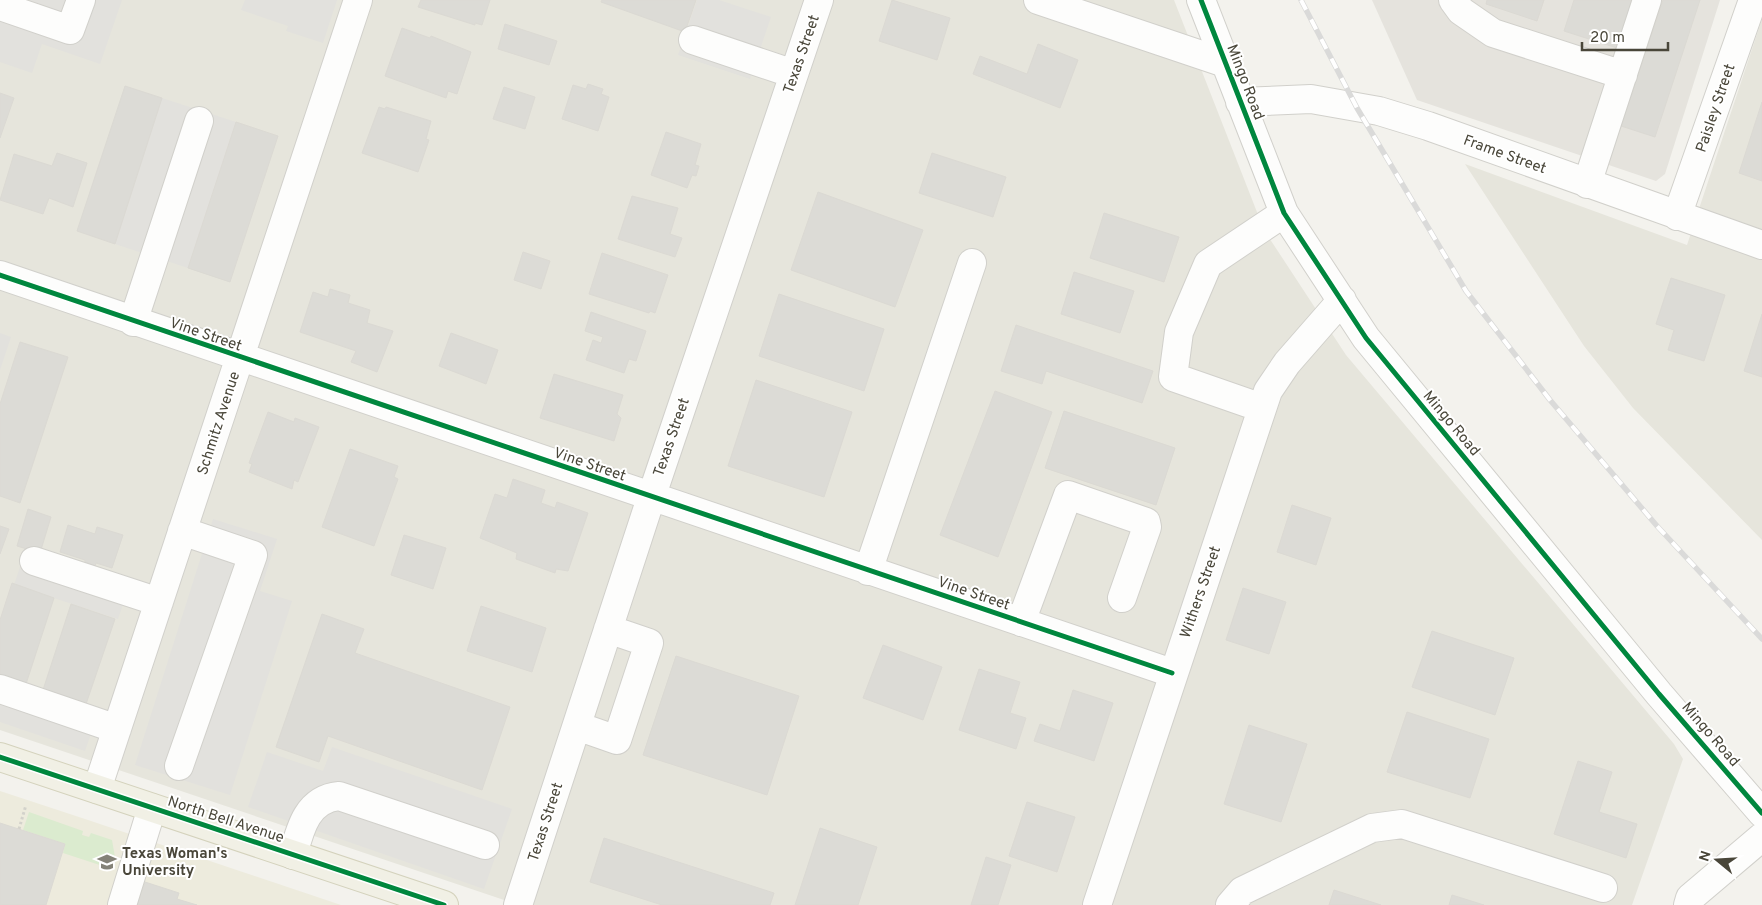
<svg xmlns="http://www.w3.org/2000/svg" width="1762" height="905" font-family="Overpass,sans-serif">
<rect width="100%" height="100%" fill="#f3f2ed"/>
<path fill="#e6e5dc" d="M 0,0 L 1174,0 L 1264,230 L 1346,355 L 1674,744 L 1683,759 L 1632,905 L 519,905 L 0,730 Z
M 1762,19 L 1762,540 L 1633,408 L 1584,346 L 1465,164 L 1687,245 Z"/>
<path fill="#e5e3dd" d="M 1372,0 L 1720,0 L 1665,174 L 1656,181 L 1417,100 Z"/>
<path fill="#edebdd" d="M 0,791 L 88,820 L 341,905 L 0,905 Z"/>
<path fill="#dbebcf" d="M 29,812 L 83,831 L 82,835 L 89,837 L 91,833 L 112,840 L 115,857 L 112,869 L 63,853 L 65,844 L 23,830 Z"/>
<path fill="#e2e1dd" d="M 0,0 L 122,0 L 100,64 L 42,44 L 32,73 L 0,62 Z
M 245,0 L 337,0 L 323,43 L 286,31 L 288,26 L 241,10 Z
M 697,0 L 719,0 L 771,17 L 750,79 L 678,55 Z
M 162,98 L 236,122 L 188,268 L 115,244 Z
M 0,333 L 11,337 L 0,370 Z
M 213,519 L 277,539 L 260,591 L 292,601 L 230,795 L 135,765 Z
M 26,549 L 130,584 L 118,619 L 14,585 Z
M 0,678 L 99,711 L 85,751 L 0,722 Z
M 332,747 L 512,809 L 484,889 L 248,807 L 267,752 L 323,771 Z"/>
<path fill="#dcdbd6" stroke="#dbd9d3" d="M 421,0 L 490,0 L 482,25 L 475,23 L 475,25 L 418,7 Z
M 602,0 L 696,0 L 685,32 L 601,2 Z
M 892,0 L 950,18 L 937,60 L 879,41 Z
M 1487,0 L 1544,0 L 1537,21 L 1486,4 Z
M 1574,0 L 1633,0 L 1617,48 L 1564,31 Z
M 1663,0 L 1700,0 L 1655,137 L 1621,126 Z
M 505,24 L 557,41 L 549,65 L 498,49 Z
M 402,28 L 430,38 L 431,36 L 471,52 L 457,94 L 448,91 L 446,98 L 385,76 Z
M 1038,44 L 1078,60 L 1060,108 L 973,74 L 980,56 L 1027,74 Z
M 588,84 L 603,89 L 601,94 L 609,97 L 598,131 L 562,119 L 573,85 L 586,89 Z
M 125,86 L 162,98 L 115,244 L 77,231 Z
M 504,87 L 535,97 L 525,129 L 493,119 Z
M 0,93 L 14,98 L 0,138 Z
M 1762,102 L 1762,181 L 1739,173 Z
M 379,107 L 385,109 L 386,107 L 431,121 L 426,139 L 429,140 L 418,172 L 362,153 Z
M 236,122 L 278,136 L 230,282 L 188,268 Z
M 666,132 L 701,144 L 695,165 L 699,166 L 696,176 L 692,175 L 687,188 L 651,175 Z
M 57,153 L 87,163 L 73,207 L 49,198 L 43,214 L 0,200 L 14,154 L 52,166 Z
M 932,153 L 1006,177 L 993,217 L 919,193 Z
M 818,192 L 923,230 L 895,307 L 791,270 Z
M 632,196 L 678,208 L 670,234 L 682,238 L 675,257 L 618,239 Z
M 1104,213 L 1179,237 L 1164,282 L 1090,258 Z
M 523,252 L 550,261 L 541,289 L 514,280 Z
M 602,253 L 668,275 L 655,313 L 650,311 L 649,313 L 589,294 Z
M 1074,272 L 1134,291 L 1120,333 L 1061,314 Z
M 1671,278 L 1725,295 L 1704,361 L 1668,350 L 1674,330 L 1656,324 Z
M 330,289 L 350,295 L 348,303 L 370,310 L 367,323 L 393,331 L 377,372 L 351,362 L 356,351 L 300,332 L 313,292 L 328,297 Z
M 779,294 L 884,329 L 864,391 L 759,356 Z
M 591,312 L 646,331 L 636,361 L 629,359 L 624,373 L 586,360 L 593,340 L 601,343 L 603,337 L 585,331 Z
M 1762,314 L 1762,377 L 1744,371 Z
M 1016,325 L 1153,371 L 1142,403 L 1046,371 L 1042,384 L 1001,371 Z
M 451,333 L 498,350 L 486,384 L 439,366 Z
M 20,342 L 68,357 L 20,503 L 0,496 L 0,404 Z
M 554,374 L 623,395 L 617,414 L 621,418 L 614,441 L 540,418 Z
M 756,380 L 852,412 L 824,497 L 728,466 Z
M 995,391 L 1052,412 L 998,557 L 940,535 Z
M 1064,411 L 1175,448 L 1156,505 L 1045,468 Z
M 268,412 L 294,422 L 295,418 L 319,427 L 298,482 L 294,480 L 292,489 L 249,472 L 252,464 L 249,463 Z
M 350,449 L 398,466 L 394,477 L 398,479 L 374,546 L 322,527 Z
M 513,479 L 545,490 L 541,503 L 555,508 L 557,502 L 588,513 L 568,571 L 556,569 L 555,573 L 516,559 L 517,553 L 480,538 L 495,494 L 507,498 Z
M 1292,505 L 1331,518 L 1316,565 L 1277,552 Z
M 28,509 L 51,517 L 40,553 L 17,546 Z
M 68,525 L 95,534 L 97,527 L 123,535 L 112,568 L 96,563 L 95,566 L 85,562 L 85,560 L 60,552 Z
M 0,526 L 9,529 L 0,554 Z
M 404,535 L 446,548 L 433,589 L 391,575 Z
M 12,583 L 54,598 L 25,687 L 0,678 L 0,620 Z
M 1243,588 L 1286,602 L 1269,654 L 1226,640 Z
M 71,604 L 115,619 L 85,707 L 42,693 Z
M 481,606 L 546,628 L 532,672 L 467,651 Z
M 322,614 L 364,629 L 355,653 L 510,707 L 482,790 L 328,736 L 319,762 L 276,747 Z
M 1432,631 L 1514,658 L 1495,715 L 1412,687 Z
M 883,645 L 942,667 L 923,720 L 863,698 Z
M 676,656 L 799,696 L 767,795 L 643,755 Z
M 979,669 L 1020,682 L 1010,713 L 1026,718 L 1016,749 L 959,730 Z
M 1073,690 L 1113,703 L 1094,761 L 1034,741 L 1040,724 L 1060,731 Z
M 1407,712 L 1489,739 L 1470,798 L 1387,772 Z
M 1249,725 L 1307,744 L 1281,822 L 1224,804 Z
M 1578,761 L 1612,772 L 1599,812 L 1637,824 L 1626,858 L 1554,834 Z
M 1027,802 L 1075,817 L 1057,872 L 1009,856 Z
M 0,823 L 65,844 L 46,905 L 0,905 Z
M 820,828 L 877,847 L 858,905 L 795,905 Z
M 604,838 L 774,893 L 770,905 L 662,905 L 590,882 Z
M 986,857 L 1011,865 L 998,905 L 971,905 Z
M 145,882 L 179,893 L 177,899 L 197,905 L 137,905 Z
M 1334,890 L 1381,905 L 1329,905 Z
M 1452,895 L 1484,905 L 1449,905 Z"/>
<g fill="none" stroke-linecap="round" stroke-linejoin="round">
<g stroke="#d1d0cb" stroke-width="30">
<path id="minor" d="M 1038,0 L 1225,63
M 1201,0 L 1284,213 L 1366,338 L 1659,694 L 1762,813
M 1453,0 L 1461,11 L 1493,33 L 1623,75
M 0,6 L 70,30 L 81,0
M 693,40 L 794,74
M 1240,102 L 1311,99 L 1379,111 L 1428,126 L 1762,245
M 1587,184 L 1647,0
M 1677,216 L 1753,0
M 0,275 L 1172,673
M 133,322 L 199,121
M 1262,408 L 1173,377 L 1179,332 L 1208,264 L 1284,213
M 34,561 L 159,602
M 868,571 L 972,263
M 1021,622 L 1068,495 L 1146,522 L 1147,527 L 1122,598
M 0,689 L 117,729
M 577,726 L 617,740 L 649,643 L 608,629
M 179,766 L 253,555 L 182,531
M 97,789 L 358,0
M 293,855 C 300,829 307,799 339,796 L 485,845
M 122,905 L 152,808
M 518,905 L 651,498 L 819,0
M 1097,905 L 1268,391 L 1287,363 L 1342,300
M 1230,905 L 1242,891 L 1372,828 L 1402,824 L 1603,888
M 1688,905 L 1690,898 L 1762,837"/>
</g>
<g stroke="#d4d2bc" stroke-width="30">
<path id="major" d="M 0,757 L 444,905"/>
</g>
<path stroke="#d3d2cb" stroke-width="3" stroke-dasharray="2.5 2.5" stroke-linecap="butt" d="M 19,829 L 26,805"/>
<use href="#minor" stroke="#fdfdfc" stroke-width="28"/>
<use href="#major" stroke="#f1f0e5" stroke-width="28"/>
<g stroke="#dadad9" stroke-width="5.5">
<path id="rail" d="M 1301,0 L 1357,108 L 1466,291 L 1550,400 L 1657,526 L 1762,639"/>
</g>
<use href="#rail" stroke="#fff" stroke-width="4" stroke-dasharray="11" stroke-linecap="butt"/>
<g stroke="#fff" stroke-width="8">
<path id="cycleway" d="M 1201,0 L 1284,213 L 1366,338 L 1659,694 L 1762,813
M 0,275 L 1172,673
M 0,757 L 444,905"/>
</g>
<use href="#cycleway" stroke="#00873e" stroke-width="5"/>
</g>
<defs>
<g id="university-bare" transform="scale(1.5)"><path d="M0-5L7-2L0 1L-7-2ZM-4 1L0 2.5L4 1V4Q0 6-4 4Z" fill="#848278" stroke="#fff" stroke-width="2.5" paint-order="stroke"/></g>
</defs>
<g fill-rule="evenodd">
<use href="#university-bare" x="107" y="862"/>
</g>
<g text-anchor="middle" stroke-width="4" stroke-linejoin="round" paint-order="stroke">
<g font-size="15" fill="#494639" stroke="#fff">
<text transform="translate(801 54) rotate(-71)" y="5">Texas Street</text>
<text transform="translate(1246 82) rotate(69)" y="5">Mingo Road</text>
<text transform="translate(1715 108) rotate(-71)" y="5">Paisley Street</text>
<text transform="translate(1505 154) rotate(20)" y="5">Frame Street</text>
<text transform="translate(206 334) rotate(19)" y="5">Vine Street</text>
<text transform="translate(218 423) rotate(-72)" y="5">Schmitz Avenue</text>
<text transform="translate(1452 423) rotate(50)" y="5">Mingo Road</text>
<text transform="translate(671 437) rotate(-71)" y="5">Texas Street</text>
<text transform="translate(590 464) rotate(19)" y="5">Vine Street</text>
<text transform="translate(1200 592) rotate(-71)" y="5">Withers Street</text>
<text transform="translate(974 593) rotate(19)" y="5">Vine Street</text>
<text transform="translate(1711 734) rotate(49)" y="5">Mingo Road</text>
<text transform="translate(226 819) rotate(18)" y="5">North Bell Avenue</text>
<text transform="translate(545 822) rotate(-72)" y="5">Texas Street</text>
</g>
<g font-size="15" font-weight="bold" fill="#494639" stroke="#fff" text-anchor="start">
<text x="122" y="858">Texas Woman's<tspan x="122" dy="17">University</tspan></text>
</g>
</g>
<g transform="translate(1717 860) rotate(288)" stroke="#ffffff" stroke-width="4" paint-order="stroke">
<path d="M0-4L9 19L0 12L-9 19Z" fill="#494639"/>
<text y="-8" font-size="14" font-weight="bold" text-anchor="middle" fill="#494639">N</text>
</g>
<path d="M1582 42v8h86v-8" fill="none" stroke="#494639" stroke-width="2.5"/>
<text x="1590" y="42" font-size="15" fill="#494639" stroke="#ffffff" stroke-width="4" paint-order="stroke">20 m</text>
</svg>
